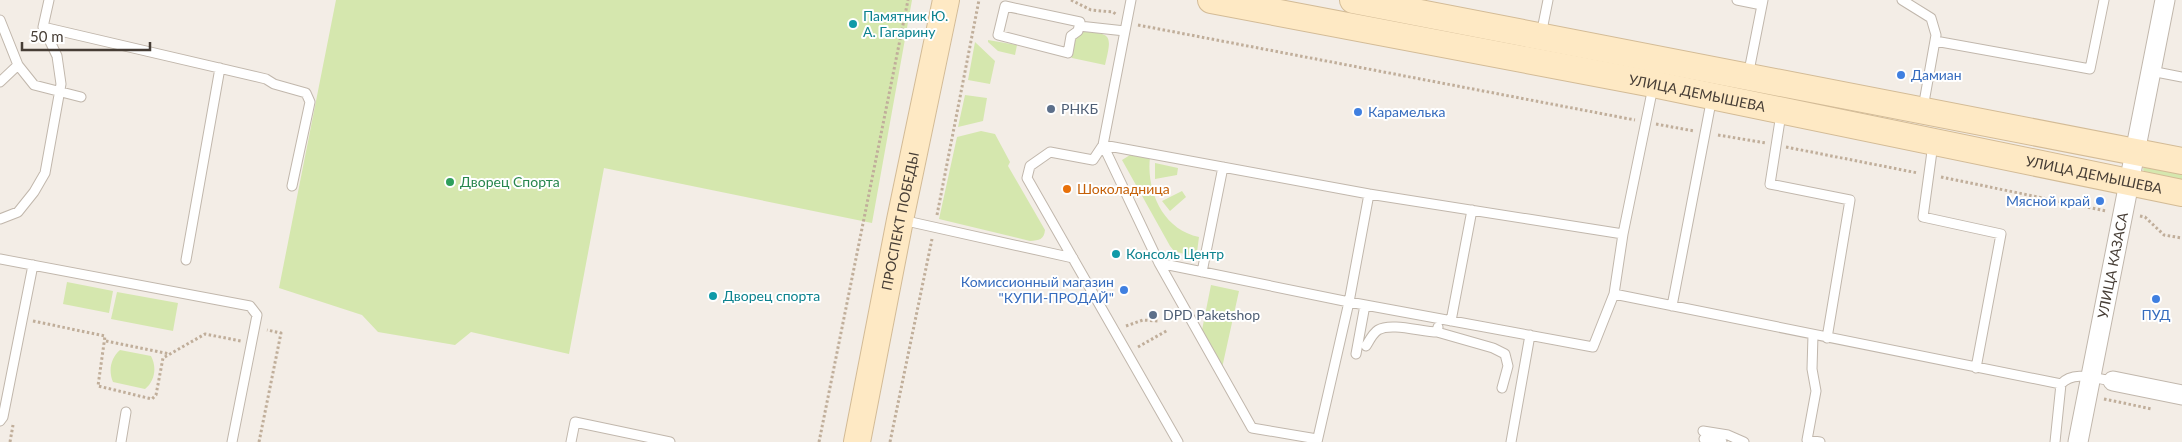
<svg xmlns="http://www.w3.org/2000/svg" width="2182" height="442" font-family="Lato,sans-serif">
<rect width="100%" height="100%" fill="#f3ede6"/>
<path fill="#d5e7ae" d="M 336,0 L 912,0 L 872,223 L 604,168 L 569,354 L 471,332 L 455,345 L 378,332 L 362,315 L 279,288 Z
M 1078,31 C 1111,34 1113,32 1105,65 L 1072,58 L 1068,53 Z
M 988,40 L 1017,45 L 1015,55 L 998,51 L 988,42 Z
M 975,42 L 995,61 L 990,84 L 968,80 Z
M 965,95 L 987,98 L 983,121 L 958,127 Z
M 981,131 L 995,134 L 1010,162 L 1008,166 L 1045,230 C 1044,240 1039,240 1030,241 L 939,219 L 957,137 Z
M 1130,155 L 1150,157 C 1146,191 1163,230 1199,237 L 1197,252 L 1191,256 L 1174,251 L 1170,246 L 1122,160 Z
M 1155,163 L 1178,168 L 1177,175 L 1155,179 Z
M 2145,164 L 2182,170 L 2182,185 L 2145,175 L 2143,169 Z
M 1182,191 L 1186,197 L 1170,211 L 1162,201 Z
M 67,282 L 113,291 L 109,313 L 63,304 Z
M 1211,285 L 1239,291 L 1222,368 L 1202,330 Z
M 117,292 L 178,303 L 173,331 L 111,319 Z
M 120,350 L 151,356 C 157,367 155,381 145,389 L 113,382 C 108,370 111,358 120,350 Z"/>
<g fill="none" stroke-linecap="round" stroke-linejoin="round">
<g stroke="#c1b7ac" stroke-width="11">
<path id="lane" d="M 49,0 L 43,27 L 266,79 L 274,84 L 306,93 L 310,102 L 292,186
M 1131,0 L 1103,145 L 1159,263 L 1252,428 L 1317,439
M 1737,0 L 1762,5
M 1902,0 L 1931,18 L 1936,35 L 1923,108
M 1005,6 L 1080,22 L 1078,31 L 1071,36 L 1068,53 L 998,35 Z
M 0,20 L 18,65 L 0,82
M 1079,26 L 1125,31
M 1541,35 L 1548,0
M 1935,41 L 2090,69 L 2104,0
M 18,65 L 34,85 L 81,97
M 2151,71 L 2182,77
M 1748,76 L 1763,0
M 1781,114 L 1770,184 L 1850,200 L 1827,338
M 1933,144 L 1923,217 L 2001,234 L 1976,368
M 0,219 L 18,212 L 34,192 L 45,173 L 61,84 L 57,56 L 43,27
M 902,220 L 1073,258
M 0,259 L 250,306 L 257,315 L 232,442
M 186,260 L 220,68
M 1159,263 L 1349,302 L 1593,347 L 1614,294 L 1623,234 L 1653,87
M 1202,272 L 1223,167
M 1614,294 L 2061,384 C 2074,370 2096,379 2113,381
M 1672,306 L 1712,97
M 1451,321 L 1472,210
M 1437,332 L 1493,348 L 1505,354 L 1508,366 L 1502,388
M 1813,335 L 1812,369 L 1816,391 L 1807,440 L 1820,442
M 1366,346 C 1369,341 1373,333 1378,330 C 1391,322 1422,332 1437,332 L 1438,327
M 1356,354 L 1365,305
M 0,421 L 3,417 L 33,265
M 1703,431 L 1728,435 L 1744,442
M 1704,439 L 1722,442
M 121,442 L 126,412
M 571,442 L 575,422 L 670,442
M 1178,442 L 1027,178 L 1030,166 L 1050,152 L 1093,160 L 1103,145 L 1369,194 L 1623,234
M 1317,442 L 1349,302 L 1369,194
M 1511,442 L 1530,335
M 2055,442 L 2061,384"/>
</g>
<g stroke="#c1b7ac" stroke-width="21">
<g id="street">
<path d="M 2113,381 L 2182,395"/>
<path id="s1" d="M 2078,442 L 2165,0"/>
</g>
</g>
<g stroke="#d3bb96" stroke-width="28">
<g id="secondary">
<path id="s2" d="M 1211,0 L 1653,84 L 2182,193"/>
<path d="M 1353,0 L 2182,161"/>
<path id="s3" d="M 857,442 L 900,220 L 946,0"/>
</g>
</g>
<path stroke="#c0ae9a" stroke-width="3" stroke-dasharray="2.5 2.5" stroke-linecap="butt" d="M 1071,0 L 1091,10 L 1113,12 L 1117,15
M 1138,25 L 1635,120
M 1656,124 L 1694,131
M 1718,135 L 1766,143
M 1786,147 L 1918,173
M 1941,177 L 2106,211
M 937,215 L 979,0
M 2140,216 L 2145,217 L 2164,235 L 2182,238
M 33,321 L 105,336 L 98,386 L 152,399 L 156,395 L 163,358 L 205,334 L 241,341
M 1126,326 L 1143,320 L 1158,321
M 106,341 L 170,354
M 1138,347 L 1168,330
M 2104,399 L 2152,409
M 10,442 L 13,425
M 259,442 L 281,333 L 267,330
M 819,442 L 908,0
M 890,442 L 932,239"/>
<use href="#lane" stroke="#fff" stroke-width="9"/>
<use href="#street" stroke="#fff" stroke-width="19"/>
<use href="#secondary" stroke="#fee9c4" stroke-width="26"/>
</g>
<g fill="#0f9aa8" stroke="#fff" stroke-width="2">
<circle cx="853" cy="24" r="5"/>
<circle cx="1116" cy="254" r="5"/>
<circle cx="713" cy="296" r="5"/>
</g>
<g fill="#3f7fe0" stroke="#fff" stroke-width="2">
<circle cx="1901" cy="75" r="5"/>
<circle cx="1358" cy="112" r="5"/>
<circle cx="2100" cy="201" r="5"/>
<circle cx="1124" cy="290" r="5"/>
<circle cx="2156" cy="299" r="5"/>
</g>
<g fill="#5c6f8a" stroke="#fff" stroke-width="2">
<circle cx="1051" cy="109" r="5"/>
<circle cx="1153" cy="315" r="5"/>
</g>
<circle fill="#2e9e5b" stroke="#fff" stroke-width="2" cx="450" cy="182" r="5"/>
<circle fill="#e8710a" stroke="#fff" stroke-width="2" cx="1067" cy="189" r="5"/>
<g text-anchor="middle" stroke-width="4" stroke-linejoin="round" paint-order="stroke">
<g font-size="14" fill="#0d838f" stroke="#fff" text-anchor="start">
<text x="863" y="21">Памятник Ю.<tspan x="863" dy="16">А. Гагарину</tspan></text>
<text x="1126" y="259">Консоль Центр</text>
<text x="723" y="301">Дворец спорта</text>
</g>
<g font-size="14" fill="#366cbe" stroke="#fff" text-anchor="start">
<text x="1911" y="80">Дамиан</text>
<text x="1368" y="117">Карамелька</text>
<text x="2090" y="206" text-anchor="end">Мясной край</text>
<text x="1114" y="287" text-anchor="end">Комиссионный магазин<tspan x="1114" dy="16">"КУПИ-ПРОДАЙ"</tspan></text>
<text x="2156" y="320" text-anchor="middle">ПУД</text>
</g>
<g font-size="14" fill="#463d35" stroke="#fff">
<text dy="5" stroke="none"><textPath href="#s2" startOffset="495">УЛИЦА ДЕМЫШЕВА</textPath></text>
<text dy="5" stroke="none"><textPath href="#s2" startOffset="900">УЛИЦА ДЕМЫШЕВА</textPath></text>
<text dy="5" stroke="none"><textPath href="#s3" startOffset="225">ПРОСПЕКТ ПОБЕДЫ</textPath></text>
<text dy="5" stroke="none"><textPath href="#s1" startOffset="180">УЛИЦА КАЗАСА</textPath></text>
</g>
<g font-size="14" fill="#4e5e75" stroke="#fff" text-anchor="start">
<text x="1061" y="114">РНКБ</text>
<text x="1163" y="320">DPD Paketshop</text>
</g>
<g font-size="14" fill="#27864d" stroke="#fff" text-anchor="start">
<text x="460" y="187">Дворец Спорта</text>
</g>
<g font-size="14" fill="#c56008" stroke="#fff" text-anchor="start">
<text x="1077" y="194">Шоколадница</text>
</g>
</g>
<path d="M22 42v8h128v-8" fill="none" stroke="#463d35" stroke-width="2.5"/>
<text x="30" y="42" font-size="15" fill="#463d35" stroke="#ffffff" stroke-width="4" paint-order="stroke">50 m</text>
</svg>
